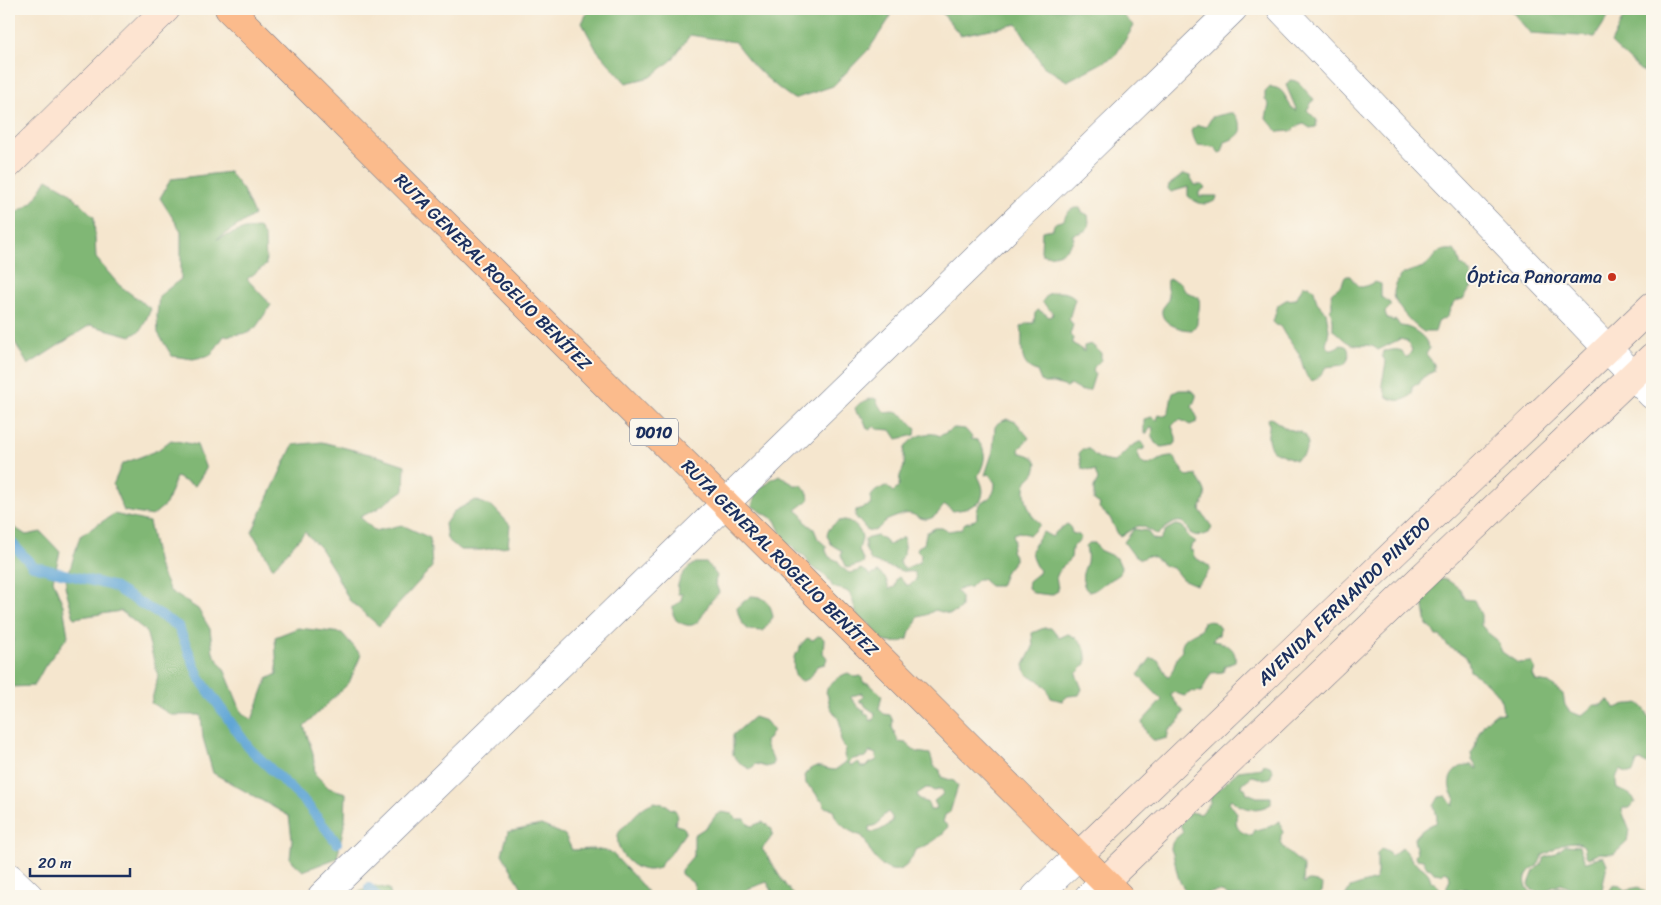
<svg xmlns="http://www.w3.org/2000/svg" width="1661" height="905" font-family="Sriracha,sans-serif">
<rect width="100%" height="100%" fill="#fbf7ec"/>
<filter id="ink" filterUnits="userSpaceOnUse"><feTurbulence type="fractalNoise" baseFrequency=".02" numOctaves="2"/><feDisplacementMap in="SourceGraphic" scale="10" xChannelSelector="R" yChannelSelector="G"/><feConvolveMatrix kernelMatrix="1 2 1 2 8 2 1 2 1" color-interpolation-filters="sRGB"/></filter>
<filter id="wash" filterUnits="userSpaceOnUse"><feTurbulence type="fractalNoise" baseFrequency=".0096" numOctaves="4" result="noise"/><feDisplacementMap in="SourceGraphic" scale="20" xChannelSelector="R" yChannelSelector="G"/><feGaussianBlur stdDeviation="1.12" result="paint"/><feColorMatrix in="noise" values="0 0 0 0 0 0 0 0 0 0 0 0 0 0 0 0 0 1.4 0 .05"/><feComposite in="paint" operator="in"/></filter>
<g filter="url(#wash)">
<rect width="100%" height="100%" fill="#f5e6ce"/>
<path fill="#80b774" stroke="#4e7369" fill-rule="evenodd" d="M 589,9 L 891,9 L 890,18 L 869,49 L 833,86 L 794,99 C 771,84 750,64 735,42 L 690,35 L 672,60 L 651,77 L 626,83 L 596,49 L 582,23 Z
M 939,9 L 1117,9 L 1134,26 L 1115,56 L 1067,81 L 1043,66 L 1017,24 L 960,35 Z
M 1510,9 L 1613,9 L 1595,37 L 1530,33 Z
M 1645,9 L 1652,9 L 1652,75 L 1640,70 L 1611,43 L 1624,16 Z
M 1290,80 C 1302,80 1304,92 1314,99 L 1307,110 L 1317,120 L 1316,127 L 1310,128 L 1304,124 L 1297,126 L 1292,131 L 1278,132 L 1266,118 L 1269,105 L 1265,99 L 1265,92 L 1270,87 C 1285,87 1285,99 1292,108 L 1297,111 L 1286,85 Z
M 1229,113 L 1233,113 C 1247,128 1243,136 1225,142 L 1222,152 L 1219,153 L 1215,147 L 1197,145 L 1191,132 L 1192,129 L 1198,125 L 1206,127 L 1212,117 Z
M 229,172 L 243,190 L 254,215 L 217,239 L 245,229 L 259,228 L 265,238 L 266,265 L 247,279 L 271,305 L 256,327 L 248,333 L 224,336 L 211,355 L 193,359 L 172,356 L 158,333 L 157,315 L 159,296 L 181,279 L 181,231 L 160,198 L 171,179 Z
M 1184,174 L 1190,176 L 1195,185 L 1202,185 L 1205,188 L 1199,192 L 1199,196 L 1217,196 L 1216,200 C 1205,207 1198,204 1188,196 L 1188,187 L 1171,192 L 1168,189 L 1169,185 Z
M 47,179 L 68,191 L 94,217 L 96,258 L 119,285 L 151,309 L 141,330 L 131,336 L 90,325 L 28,365 L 9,332 L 9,226 L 14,214 L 33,202 Z
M 1080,208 L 1082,212 L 1088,215 C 1091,231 1086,231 1072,235 L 1074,238 C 1070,250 1055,259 1042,254 L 1041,251 L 1042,231 L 1053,229 C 1054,220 1058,223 1064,220 C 1066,213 1071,207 1080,208 Z
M 1454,250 L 1458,256 L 1461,266 L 1464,266 L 1471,274 L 1472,287 L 1463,299 C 1454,300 1450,308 1448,316 L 1438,322 L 1435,332 L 1424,332 C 1414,326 1394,306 1394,293 C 1394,288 1398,281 1400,276 C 1408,271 1415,270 1423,267 C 1436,260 1432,248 1454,250 Z
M 1347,276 L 1350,276 C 1360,290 1359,289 1375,282 L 1381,284 L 1381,297 L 1390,303 L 1390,307 L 1385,312 L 1387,318 L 1393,321 L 1396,320 L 1400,326 C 1409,326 1421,333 1426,341 C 1427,343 1428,346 1430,348 L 1426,354 L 1434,364 L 1434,371 L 1422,378 L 1419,384 L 1412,386 L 1412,393 C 1407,402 1395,402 1387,397 L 1382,384 L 1386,362 L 1382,356 L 1383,351 C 1391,351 1394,348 1402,351 L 1405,357 L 1408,357 L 1412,350 L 1407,341 L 1400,339 L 1378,350 C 1370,342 1362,347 1352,344 C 1344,342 1339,334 1333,330 L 1333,319 L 1330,309 L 1332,307 C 1332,289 1327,296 1342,285 L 1344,278 Z
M 1170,279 L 1180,283 L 1185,291 L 1199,298 C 1201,308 1197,314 1197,324 L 1192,330 C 1181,330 1160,324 1162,310 C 1163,306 1167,304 1168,300 C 1170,295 1165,288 1167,280 Z
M 1309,285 L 1314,290 L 1317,302 L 1326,312 L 1329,330 L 1326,345 L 1330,349 C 1338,349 1340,341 1348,348 C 1349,355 1350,360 1343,365 L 1326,367 C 1306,399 1305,366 1298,352 C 1295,347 1291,344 1289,340 C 1285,336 1283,331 1280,326 L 1276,325 L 1273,322 L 1278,305 L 1286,300 L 1296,299 L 1303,286 Z
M 1055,292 C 1062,292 1071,292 1075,299 L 1069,319 L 1073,325 L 1070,335 L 1073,338 L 1073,344 L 1079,347 L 1084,352 L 1084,346 L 1091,344 L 1101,353 L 1101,360 L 1094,367 L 1093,371 L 1095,374 L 1090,390 C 1082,393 1077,389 1070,385 L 1067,387 L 1054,383 L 1044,383 L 1041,381 L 1037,371 C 1016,366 1024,342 1021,327 L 1027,323 L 1034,323 L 1035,313 L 1038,310 L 1044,313 L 1049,317 L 1052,316 L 1053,313 L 1042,302 L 1048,294 Z
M 1179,390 L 1190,390 L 1196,394 L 1196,397 L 1192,407 L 1198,419 L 1197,422 L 1190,425 L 1181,420 L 1177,421 L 1172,426 L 1176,437 L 1176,443 L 1173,445 L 1162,447 L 1155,443 L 1152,437 L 1153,428 L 1151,427 L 1147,433 L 1144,433 L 1144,419 L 1151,417 L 1157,420 L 1159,414 L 1166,416 C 1171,411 1170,400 1173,393 Z
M 873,398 L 876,399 L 879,406 L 886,413 C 902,409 905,419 916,428 L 915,435 L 897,439 L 891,430 L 877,429 L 875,426 L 869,430 L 867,428 L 863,418 L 857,414 L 855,408 L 860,403 Z
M 1271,418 L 1287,429 L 1300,432 L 1306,436 L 1308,445 L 1304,455 L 1295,460 C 1291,458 1274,452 1272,450 C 1270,447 1267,438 1268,434 C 1269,426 1270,428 1268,419 Z
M 1007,419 L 1016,422 L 1029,438 L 1019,449 L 1020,453 C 1027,454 1034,456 1037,463 C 1036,477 1030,475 1026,483 C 1023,492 1027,505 1031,513 C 1032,517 1038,520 1040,525 L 1030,535 L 1019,532 L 1013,534 L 1014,541 L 1011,551 L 1015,557 L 1015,560 L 1006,571 L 1000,586 L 990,586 L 982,579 L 978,579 L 970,587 L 963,588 L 956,591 L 961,597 L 961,608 L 956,612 L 949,614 L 935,610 L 926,615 L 918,617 L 914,627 L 910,631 L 908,639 C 898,644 889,643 879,640 L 869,623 L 860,621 C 853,611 855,599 848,592 C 844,589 837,589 833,587 L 827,577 L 810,566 L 805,556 L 796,552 L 792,546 L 785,543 L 775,520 L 752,506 L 757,489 L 767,484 L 771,479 L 780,475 L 794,485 L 802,485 L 808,493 L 809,500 L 796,510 L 803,516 L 806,523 L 814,529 L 818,539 L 826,546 L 826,551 L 829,557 L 838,561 L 841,567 L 849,573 L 858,571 L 860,569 L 867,572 L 870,576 L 878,572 L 886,579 L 889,589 L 895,587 L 896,579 L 899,577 L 906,585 L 910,585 L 915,581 L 916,578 L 914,572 L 902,571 L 871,561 L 865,548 L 865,539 L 877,536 L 884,539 L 888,545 L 891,544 L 904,537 L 904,554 L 900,560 L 900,563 L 904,569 L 920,562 L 921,555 L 917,551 L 918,547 L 924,544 L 926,533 L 935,528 L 942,528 L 948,531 L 961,529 L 965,523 L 975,520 L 977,518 C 975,495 995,506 995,483 L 989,474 L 985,475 L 993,451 L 995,427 L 998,423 Z
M 954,428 L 965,429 L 972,437 L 971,439 L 977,440 C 988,452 985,462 978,476 C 983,486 985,491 980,502 L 965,509 L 953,511 L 945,505 C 941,508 940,511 937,514 C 923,527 917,511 904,514 C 901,515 889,519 886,521 C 882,524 879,529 874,531 L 867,530 L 855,516 L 856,510 L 872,505 C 871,503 870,499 871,497 C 873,491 883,486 888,487 L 893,492 L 898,488 C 900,484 899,480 900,476 C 901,472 904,469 904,465 C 905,459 903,454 905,448 C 911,436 929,430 940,436 Z
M 171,440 L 197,445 L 206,469 L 195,486 L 176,477 L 166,504 L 152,516 L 124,511 L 113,485 L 122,464 L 158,450 Z
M 322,442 L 381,457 L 405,465 L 404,490 L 377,509 L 360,517 L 375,531 L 402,525 L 430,538 L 432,567 L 379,626 L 349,600 L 335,572 L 320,548 L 305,532 L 273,568 L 252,532 L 293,445 Z
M 1139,442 L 1142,442 L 1144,445 L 1144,449 L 1137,451 L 1140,460 L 1145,465 C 1157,464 1159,456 1175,457 L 1178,465 L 1181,467 L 1183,472 L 1188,477 L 1196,475 C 1199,481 1208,491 1205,498 C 1204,503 1201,505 1200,510 L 1212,527 L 1209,533 C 1201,536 1197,537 1190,533 C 1183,512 1168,525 1158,535 C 1136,522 1142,524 1121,536 L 1118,534 L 1110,518 L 1099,508 L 1100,504 L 1094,500 L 1094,488 L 1098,480 L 1095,471 L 1082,468 L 1079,454 L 1082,449 L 1089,449 C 1096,459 1104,461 1115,462 L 1130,447 Z
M 475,500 L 493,507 L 510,525 L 508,546 L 482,550 L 460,550 L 447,539 L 445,524 L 453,512 Z
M 114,514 L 149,522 L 158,565 L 170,591 L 198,609 L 210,629 L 213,653 L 224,669 L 242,713 L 252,720 L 267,679 L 277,674 L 275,637 L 298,628 L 342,633 L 361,655 L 349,683 L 304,726 L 313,753 L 315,774 L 329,788 L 346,793 L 345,821 L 337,858 L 303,871 L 290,859 L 292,839 L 289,816 L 213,773 L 203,738 L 201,715 L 172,715 L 151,703 L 158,676 L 146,631 L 121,611 L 74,618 L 65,586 L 80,536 Z
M 845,520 C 852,521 861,530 862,537 C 862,541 860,545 859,550 L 864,562 L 861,564 L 847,568 L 841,555 L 842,551 L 832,545 L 827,536 C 827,528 837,520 845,520 Z
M 9,524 L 26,535 L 41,532 L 60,552 L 53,580 L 63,605 L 68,636 L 45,666 L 34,686 L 9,687 L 9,651 L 14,639 L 9,629 Z
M 1067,524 L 1070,526 L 1072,533 L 1079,535 L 1081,538 L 1072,548 L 1071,558 L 1060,569 L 1056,578 L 1058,588 L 1058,591 L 1051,595 L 1033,593 L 1028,588 L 1029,581 L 1039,573 L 1040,570 C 1034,566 1032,557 1031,550 C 1036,545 1038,537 1043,532 L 1052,537 L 1056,532 Z
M 1175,525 C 1187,525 1183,531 1189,537 C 1191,539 1194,540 1196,542 L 1191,546 L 1190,550 L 1193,551 L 1194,557 L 1209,566 L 1210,569 L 1204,578 L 1196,585 L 1182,579 L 1173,568 L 1165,566 L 1154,557 L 1147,556 L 1141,559 L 1132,553 L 1124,542 L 1134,529 L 1147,531 L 1153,539 L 1160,540 L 1166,530 Z
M 1089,543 L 1095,543 L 1099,550 L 1117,558 L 1121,567 L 1120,574 C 1115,578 1110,580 1106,582 C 1098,587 1087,601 1083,581 C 1081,575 1085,568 1087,562 C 1088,557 1087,551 1086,546 Z
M 696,563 L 706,563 C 708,564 716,574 717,576 L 715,582 L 719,592 C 717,596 714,597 711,601 C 701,615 698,635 676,620 L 673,614 L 673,607 L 681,601 L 682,594 L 678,594 C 675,582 685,568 696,563 Z
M 1446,579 L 1460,589 L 1464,599 L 1474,600 L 1481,615 L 1481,625 L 1488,633 L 1497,640 L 1502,652 L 1518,663 L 1531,662 L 1535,668 L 1533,675 L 1536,681 L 1549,683 L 1563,694 L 1565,705 L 1569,711 L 1581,716 L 1594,705 L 1601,705 L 1607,701 L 1611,702 L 1614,708 C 1619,708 1623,704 1628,704 C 1632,704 1634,704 1638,703 C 1657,717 1652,740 1652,761 L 1647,764 L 1641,761 L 1637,762 L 1633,773 L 1626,773 L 1621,769 C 1616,775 1615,780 1617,789 C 1624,792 1634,794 1635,802 L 1630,808 L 1623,808 L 1622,811 L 1629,829 L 1627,842 L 1614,854 L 1600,853 L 1588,858 C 1584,854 1586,852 1584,847 C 1583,844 1580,844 1577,843 C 1563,839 1555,852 1543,855 C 1541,858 1540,863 1537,866 C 1534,868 1530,869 1528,873 C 1522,882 1528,892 1536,896 L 1512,896 L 1503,893 L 1498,896 L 1478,896 L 1466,889 L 1449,890 L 1446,888 L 1450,880 L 1449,873 L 1445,871 L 1442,874 L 1434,873 L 1431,869 L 1427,868 L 1423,860 L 1416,859 L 1415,855 L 1417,852 L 1414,840 C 1417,833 1428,825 1436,823 L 1437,817 L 1434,806 L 1439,797 L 1446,796 L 1453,806 L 1455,799 C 1447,788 1447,776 1459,768 C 1462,766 1467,764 1471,765 C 1473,766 1475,768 1478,769 L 1472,760 L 1471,753 C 1477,747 1475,742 1478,735 C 1482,725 1488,719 1496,713 L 1505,714 C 1501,709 1503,705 1500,699 C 1495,688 1480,678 1470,671 C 1468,651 1460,655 1448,646 C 1445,643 1443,639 1440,636 L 1436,636 L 1432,629 L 1427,625 L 1422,596 L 1436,580 Z
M 751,596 C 765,596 771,603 773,617 L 763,631 L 749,630 C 741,624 738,616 737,607 Z
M 1208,621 L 1215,622 L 1220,629 L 1219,635 L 1214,637 L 1213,641 C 1225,643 1237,647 1235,662 L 1225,666 L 1223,672 L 1211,673 L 1201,692 L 1197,691 L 1196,693 L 1193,691 L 1184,696 L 1173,692 L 1171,696 L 1177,704 L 1184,712 L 1177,724 L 1169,730 L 1167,738 L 1159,740 L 1153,740 L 1147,734 L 1142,722 L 1162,700 L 1138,675 L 1151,658 L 1158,660 L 1167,676 L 1169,676 C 1176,669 1174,658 1182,651 C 1180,637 1191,636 1201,629 L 1203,623 Z
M 1044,628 L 1051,628 L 1059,638 L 1068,634 C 1083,640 1087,648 1086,664 L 1076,674 L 1082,689 L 1079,695 L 1068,696 L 1062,701 L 1051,698 L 1047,689 L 1039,680 C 1030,677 1026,676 1024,665 L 1033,647 L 1032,633 Z
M 818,636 L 822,637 L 824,639 L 823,653 L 827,658 L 825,664 L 817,666 C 814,670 813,676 808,679 C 792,688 792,662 795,654 L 799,652 L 800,646 L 807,638 L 813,640 Z
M 848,673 L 855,677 L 861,676 L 864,683 L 868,683 L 882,695 L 879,709 L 884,714 L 890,715 L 893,721 L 892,727 L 899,742 L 906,743 L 917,752 L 930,754 L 934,766 L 940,770 L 941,777 L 954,781 L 958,786 L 950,812 L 945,815 L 943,822 L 948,826 C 944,836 926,847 915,850 C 906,877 887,876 872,854 C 868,848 866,841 862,836 C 849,832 835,823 833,809 L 824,807 L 823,801 L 820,800 L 814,791 L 806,784 L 805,774 C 816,761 821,769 835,770 L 846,762 L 844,755 L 846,749 C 836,736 843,735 840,724 C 839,717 833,713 830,706 C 828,701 829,697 826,692 C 828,683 841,675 848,673 ZM 862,693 L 864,697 L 860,699 L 860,702 L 863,702 L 866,707 L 875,713 L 874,720 L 870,720 L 868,715 L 864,714 L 865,710 L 860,709 L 851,698 L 852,696 ZM 870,752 L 876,754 L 877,760 L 870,763 L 866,767 L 861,767 L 858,762 L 853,766 L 848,763 L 853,759 L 866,757 ZM 926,788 L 929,788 L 934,791 L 941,789 L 943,791 L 942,795 L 934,801 L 937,807 L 934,810 L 930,810 L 928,803 C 923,801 918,800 917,794 ZM 888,812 L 892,817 L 892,822 C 885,827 878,834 869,831 L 869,827 C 883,825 879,817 888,812 Z
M 754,717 L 766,721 L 773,730 L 768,739 L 765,741 C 765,751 775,756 773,765 L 766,767 L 756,764 L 750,769 L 741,764 L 733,755 L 733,735 Z
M 1264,764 L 1270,766 L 1273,771 L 1270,778 L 1264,779 L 1252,776 L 1243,783 L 1242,787 L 1245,788 L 1247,793 L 1257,797 L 1271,797 L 1271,804 C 1258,812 1241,810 1231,799 L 1229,802 L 1237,813 C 1234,827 1238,832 1252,836 L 1255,830 L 1269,827 L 1280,821 L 1283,833 L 1281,835 C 1278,850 1297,857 1304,867 L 1303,883 L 1304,884 L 1306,881 C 1313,881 1317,881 1323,886 L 1322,892 L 1318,896 L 1228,896 C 1216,884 1204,902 1188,892 C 1175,883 1177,862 1171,849 C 1171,840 1178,837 1183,832 L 1180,824 L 1190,812 L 1201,814 L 1210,803 L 1211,796 L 1238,771 L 1262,768 Z
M 655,802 L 667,805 L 669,808 L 675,810 L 678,816 L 675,823 L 676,825 L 683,827 L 685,829 L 685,833 L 669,856 L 663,860 L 660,867 C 637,880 609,849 620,830 C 621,828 624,827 626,825 C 635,816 641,806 655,802 Z
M 722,812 L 732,814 L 737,819 L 745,819 L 748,824 L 752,826 L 762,822 C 781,830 770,839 762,849 C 774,864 781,883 795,896 L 775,896 L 767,882 L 747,889 L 748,896 L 703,896 L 696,891 L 693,883 L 681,874 L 681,870 L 694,855 L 694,835 L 708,826 L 716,815 Z
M 541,825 L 565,835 L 572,850 L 593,849 L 611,852 L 640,883 L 650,896 L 532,896 L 522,888 L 502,854 L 508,832 Z
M 1566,845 L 1579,846 L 1585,862 C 1592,862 1597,855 1604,857 L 1607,864 L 1602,890 L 1587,895 L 1561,884 L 1551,888 L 1542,894 L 1532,890 L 1529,884 L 1534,871 L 1544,861 L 1544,858 L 1555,854 Z
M 1402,847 C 1408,852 1411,860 1415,863 C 1423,868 1429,871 1431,881 C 1438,885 1441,888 1442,896 L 1345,896 L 1350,888 L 1375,880 L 1377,874 L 1377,853 L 1382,848 L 1388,851 L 1391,856 Z
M 1614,884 L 1621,885 L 1625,890 L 1639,887 L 1647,894 L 1652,887 L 1652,896 L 1609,896 L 1610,890 Z
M 375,886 L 389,889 L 391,896 L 357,896 L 358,892 Z
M 1558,887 C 1568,887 1571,893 1580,896 L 1543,896 Z"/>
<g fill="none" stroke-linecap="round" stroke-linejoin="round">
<path stroke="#60a6d6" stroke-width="10" d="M 9,540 L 33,566 L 112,586 L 178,626 L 200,679 L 249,748 L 306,803 L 337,843
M 369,888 L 376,896"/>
</g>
</g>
<g filter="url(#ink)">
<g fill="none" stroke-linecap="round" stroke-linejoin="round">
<g stroke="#676f85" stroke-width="29">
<path id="street" d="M 1281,9 L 1652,395
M 9,877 L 29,896
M 322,896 L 1233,9
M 1036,896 L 1079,855
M 1089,896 L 1105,881"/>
</g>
<g stroke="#676f85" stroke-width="29">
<path id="secondary" d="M 9,164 L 166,9
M 1079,855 L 1652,306
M 1105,881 L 1652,357"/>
</g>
<g stroke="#676f85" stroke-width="29">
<path id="primary" d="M 229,9 L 1119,896"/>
</g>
<use href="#street" stroke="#fff" stroke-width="28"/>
<use href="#secondary" stroke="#fde4d1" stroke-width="28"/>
<use href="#primary" stroke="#fbbb8c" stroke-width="28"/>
</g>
</g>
<circle fill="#c8321e" stroke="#fbf7ec" stroke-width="2" cx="1612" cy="277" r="5"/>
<g text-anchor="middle" stroke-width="4" stroke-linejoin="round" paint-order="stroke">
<rect fill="#fbf7ec" stroke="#5e6b89" stroke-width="1" x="630" y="418.5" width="48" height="27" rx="4"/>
<g font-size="16" font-weight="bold" fill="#1b2f5e">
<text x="654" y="438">D010</text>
</g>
<g font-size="18" fill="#1b2f5e" stroke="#fbf7ec">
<text transform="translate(493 272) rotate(45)" y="6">RUTA GENERAL ROGELIO BENÍTEZ</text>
<text transform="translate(780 558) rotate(45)" y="6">RUTA GENERAL ROGELIO BENÍTEZ</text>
<text transform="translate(1344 601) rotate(-44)" y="6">AVENIDA FERNANDO PINEDO</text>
</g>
<g font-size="18" fill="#1b2f5e" stroke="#fbf7ec" text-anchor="end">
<text x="1602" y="283">Óptica Panorama</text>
</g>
</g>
<rect width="1661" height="905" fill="none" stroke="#fbf7ec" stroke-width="30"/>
<path d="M30 868v8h100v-8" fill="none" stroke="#1b2f5e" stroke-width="2.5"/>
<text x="38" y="868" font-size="15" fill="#1b2f5e" stroke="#fbf7ec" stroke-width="4" paint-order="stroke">20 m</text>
</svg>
